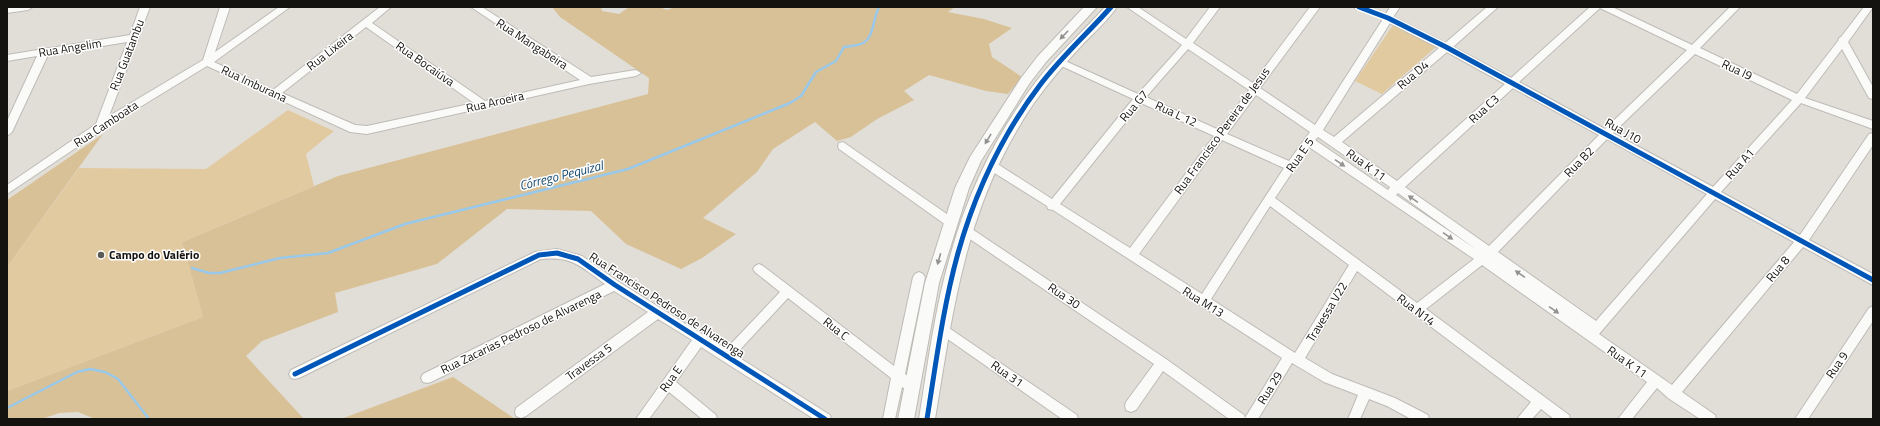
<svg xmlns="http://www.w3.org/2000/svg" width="1880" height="426" font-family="'Titillium Web',sans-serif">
<rect width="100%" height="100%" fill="#e1ded8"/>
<path fill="#e2caa0" d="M 1393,25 L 1437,46 L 1382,94 L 1355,81 Z
M 288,110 L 334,131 L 306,154 L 314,186 L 182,242 L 203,317 L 7,391 L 7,267 L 79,168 L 206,169 Z"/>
<path fill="#d9c197" d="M 552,7 L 601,7 L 602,11 L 619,14 L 629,7 L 659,7 L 667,10 L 675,7 L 955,7 L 948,12 L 984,19 L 1012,28 L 989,44 L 992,57 L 1022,77 L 1008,94 L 986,91 L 929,75 L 904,91 L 914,100 L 877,119 L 851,137 L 837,141 L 815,122 L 773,149 L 757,172 L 703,218 L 736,234 L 702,258 L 681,269 L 626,244 L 591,211 L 507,209 L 437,264 L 335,293 L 338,312 L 262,341 L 246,356 L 304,419 L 95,419 L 78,412 L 59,413 L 42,419 L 7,419 L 7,391 L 203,317 L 182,242 L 338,176 L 648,94 L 649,78 L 560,17 Z
M 103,134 L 7,267 L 7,200 Z
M 453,377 L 515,419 L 341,419 Z"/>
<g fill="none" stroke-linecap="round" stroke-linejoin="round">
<path stroke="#98c8ea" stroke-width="2.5" d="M 192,268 L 209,273 L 220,273 L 280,258 L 328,253 L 405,224 L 628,169 L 790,103 L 801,96 L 816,72 L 836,61 L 844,47 C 849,46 858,46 863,43 C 874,37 873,18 879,7
M 7,408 L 77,372 L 90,369 L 105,372 L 118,379 L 149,419"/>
<g stroke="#bebbb6" stroke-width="2">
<path id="minor" d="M 7,7 L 33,7 L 28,10 L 7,13 Z
M 140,7 L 150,7 L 109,116 L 203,60 L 220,7 L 230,7 L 215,52 L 279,7 L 290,7 L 214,62 L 273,90 L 380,7 L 391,7 L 372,23 L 485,101 L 580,80 L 471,7 L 482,7 L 591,77 L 636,70 L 641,73 L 636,76 L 589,84 L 367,134 L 350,132 L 207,66 L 104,129 L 7,194 L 7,185 L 96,124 L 127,42 L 48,55 L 12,132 L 7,136 L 7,121 L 37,56 L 7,61 L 7,55 L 130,35 ZM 366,27 L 474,103 L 367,126 L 355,125 L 282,93 Z
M 1127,7 L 1138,7 L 1186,39 L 1210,7 L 1220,7 L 1193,43 L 1253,83 L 1310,7 L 1320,7 L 1260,88 L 1315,125 L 1383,19 L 1356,9 L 1354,7 L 1368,7 L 1386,14 L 1390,7 L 1400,7 L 1393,17 L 1445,43 L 1487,7 L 1498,7 L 1453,47 L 1511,78 L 1590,7 L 1612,7 L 1692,45 L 1730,7 L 1740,7 L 1700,48 L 1797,94 L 1838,41 L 1839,38 L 1841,37 L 1864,7 L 1873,7 L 1848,42 L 1873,87 L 1873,99 L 1869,98 L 1842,49 L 1805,98 L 1873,121 L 1873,129 L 1801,103 L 1721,192 L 1800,235 L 1869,134 L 1873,133 L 1873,145 L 1809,240 L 1873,274 L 1873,285 L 1803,247 L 1682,392 L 1715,415 L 1716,419 L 1700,419 L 1668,398 L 1657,388 L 1632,419 L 1618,419 L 1647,382 L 1482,265 L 1426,309 L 1569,415 L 1570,419 L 1554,419 L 1541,409 L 1532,419 L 1517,419 L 1531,402 L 1357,271 L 1305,358 L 1332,374 L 1395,398 L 1428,415 L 1429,419 L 1411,419 L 1387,406 L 1369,399 L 1360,419 L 1348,419 L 1358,395 L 1324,382 L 1292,363 L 1258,419 L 1229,419 L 1163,371 L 1136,410 L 1131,412 L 1126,410 L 1125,406 L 1126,402 L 1154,364 L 961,233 L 959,230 L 961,227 L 969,227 L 1166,359 L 1244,415 L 1245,418 L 1282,358 L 1053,210 L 1048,209 L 1047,206 L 988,169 L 987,166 L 988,163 L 996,163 L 1052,199 L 1133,99 L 1057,64 L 1055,62 L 1057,60 L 1063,60 L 1138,94 L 1182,45 ZM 1600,8 L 1687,50 L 1605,129 L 1519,82 ZM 1390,23 L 1439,48 L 1334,137 L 1323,130 ZM 1188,49 L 1249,90 L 1219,130 L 1146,97 ZM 1447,52 L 1505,84 L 1397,181 L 1342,142 ZM 1695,54 L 1792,100 L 1713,187 L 1613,133 ZM 1513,88 L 1599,135 L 1489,246 L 1405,187 ZM 1256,95 L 1310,132 L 1289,161 L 1227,134 ZM 1141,103 L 1214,136 L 1130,248 L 1060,204 ZM 1318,137 L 1390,187 L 1388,190 L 1315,140 ZM 1607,139 L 1707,194 L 1596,321 L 1498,252 ZM 1222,140 L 1284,168 L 1202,294 L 1139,254 ZM 1309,147 L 1474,259 L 1417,303 L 1275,198 ZM 1398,193 L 1477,250 L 1396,195 ZM 1715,199 L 1794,242 L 1672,385 L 1599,334 ZM 1270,206 L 1349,265 L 1295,353 L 1211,299 Z
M 843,142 L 954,219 L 956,222 L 954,225 L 946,225 L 839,149 L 838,146 L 839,143 Z
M 557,249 L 582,256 L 619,282 L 726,349 L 780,292 L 755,272 L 753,269 L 755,266 L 759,264 L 763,266 L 894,366 L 913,277 L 915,274 L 919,272 L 923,274 L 925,277 L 905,374 L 917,384 L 919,388 L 917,392 L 913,394 L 902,387 L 895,419 L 883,419 L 891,378 L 788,298 L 735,355 L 830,415 L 831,419 L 814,419 L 701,347 L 676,382 L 716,415 L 717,419 L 702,419 L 669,392 L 649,419 L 636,419 L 692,340 L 658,319 L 526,416 L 521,418 L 516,416 L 515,412 L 516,408 L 648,312 L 614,291 L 431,382 L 427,383 L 423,382 L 421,378 L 423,374 L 605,284 C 581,267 573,256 541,259 L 299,378 L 295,379 L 291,378 L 289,374 L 291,370 L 535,252 Z
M 1873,306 L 1873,321 L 1808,419 L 1795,419 L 1869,308 Z
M 943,324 L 1077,415 L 1078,419 L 1062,419 L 939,333 L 937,329 L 939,325 Z"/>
</g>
<g stroke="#bebbb6" stroke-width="2">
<path id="major" d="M 1084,7 L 1097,7 L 1046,62 L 1029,84 L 981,161 L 969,188 L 939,283 L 914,419 L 898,419 L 925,283 L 955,188 L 970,157 L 1021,78 L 1038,56 Z
M 1105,7 L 1117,7 C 1108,20 1095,32 1084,43 C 1066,62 1049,82 1034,103 C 966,203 954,304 935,419 L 919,419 C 928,363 935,307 951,253 C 968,192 997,133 1035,83 C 1056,55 1082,33 1105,7 Z"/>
</g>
<use href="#minor" fill="#fafaf9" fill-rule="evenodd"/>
<use href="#major" fill="#fafaf9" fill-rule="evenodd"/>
<g stroke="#fff" stroke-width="8">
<path id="cycleway" d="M 1359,7 L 1388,18 L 1446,47 L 1873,280
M 295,374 L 539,255 L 557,253 L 578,259 L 615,285 L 825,419
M 927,419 C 936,363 943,307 958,253 C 975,193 1002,135 1040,85 C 1061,57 1088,33 1111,7"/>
</g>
<use href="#cycleway" stroke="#0057b8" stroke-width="5"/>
</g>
<defs><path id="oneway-solid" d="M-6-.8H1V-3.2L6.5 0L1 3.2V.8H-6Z"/></defs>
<g fill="#939290">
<use href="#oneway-solid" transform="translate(1064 35) rotate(134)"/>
<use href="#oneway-solid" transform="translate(988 139) rotate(121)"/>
<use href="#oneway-solid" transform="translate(1340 163) rotate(34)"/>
<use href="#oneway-solid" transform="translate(1413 199) rotate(-145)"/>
<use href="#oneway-solid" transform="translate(1448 236) rotate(34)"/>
<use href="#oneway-solid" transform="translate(939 259) rotate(106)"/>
<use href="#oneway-solid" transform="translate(1520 274) rotate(-145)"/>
<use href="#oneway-solid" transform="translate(1554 310) rotate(35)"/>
</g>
<circle fill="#5c5a55" stroke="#fff" stroke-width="1.5" cx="101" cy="255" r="4"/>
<g text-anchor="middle" stroke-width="3" stroke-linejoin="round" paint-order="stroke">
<g font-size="12" fill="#15130f" stroke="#fff">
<text transform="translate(532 44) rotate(33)" y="4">Rua Mangabeira</text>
<text transform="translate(70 48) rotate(-9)" y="4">Rua Angelim</text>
<text transform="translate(330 51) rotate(-38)" y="4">Rua Lixeira</text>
<text transform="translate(127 55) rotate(-69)" y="4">Rua Guatambu</text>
<text transform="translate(425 64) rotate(35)" y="4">Rua Bocaiúva</text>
<text transform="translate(1737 70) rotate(25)" y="4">Rua I9</text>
<text transform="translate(1413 75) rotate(-40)" y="4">Rua D4</text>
<text transform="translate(254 84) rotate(25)" y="4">Rua Imburana</text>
<text transform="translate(495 102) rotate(-13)" y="4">Rua Aroeira</text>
<text transform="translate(1134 106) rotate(-50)" y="4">Rua G7</text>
<text transform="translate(1484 109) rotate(-42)" y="4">Rua C3</text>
<text transform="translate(1176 114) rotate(25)" y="4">Rua L 12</text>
<text transform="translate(106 124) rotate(-33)" y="4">Rua Camboata</text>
<text transform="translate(1222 131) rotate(-54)" y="4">Rua Francisco Pereira de Jesus</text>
<text transform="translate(1623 131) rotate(29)" y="4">Rua J10</text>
<text transform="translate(1300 155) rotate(-55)" y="4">Rua E 5</text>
<text transform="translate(1579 162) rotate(-46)" y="4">Rua B2</text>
<text transform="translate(1740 164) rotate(-48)" y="4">Rua A1</text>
<text transform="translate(1366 165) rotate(36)" y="4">Rua K 11</text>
<text transform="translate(1778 269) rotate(-50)" y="4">Rua 8</text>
<text transform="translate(1064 296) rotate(34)" y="4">Rua 30</text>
<text transform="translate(1203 302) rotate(32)" y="4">Rua M13</text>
<text transform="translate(667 305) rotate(33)" y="4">Rua Francisco Pedroso de Alvarenga</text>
<text transform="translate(1416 310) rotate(37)" y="4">Rua N14</text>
<text transform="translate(1327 312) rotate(-59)" y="4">Travessa V22</text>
<text transform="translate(836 329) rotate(38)" y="4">Rua C</text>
<text transform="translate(521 332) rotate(-26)" y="4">Rua Zacarias Pedroso de Alvarenga</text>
<text transform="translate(589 362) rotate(-36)" y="4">Travessa 5</text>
<text transform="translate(1627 362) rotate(35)" y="4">Rua K 11</text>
<text transform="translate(1837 365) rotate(-56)" y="4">Rua 9</text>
<text transform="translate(1007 374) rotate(35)" y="4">Rua 31</text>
<text transform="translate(671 379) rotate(-54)" y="4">Rua E</text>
<text transform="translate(1270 388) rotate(-58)" y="4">Rua 29</text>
</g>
<g font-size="12" font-weight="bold" fill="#15130f" stroke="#fff" text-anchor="start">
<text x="109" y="259">Campo do Valério</text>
</g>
<g font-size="13" font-style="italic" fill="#16496c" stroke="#fff">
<text transform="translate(561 175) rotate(-14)" y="5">Córrego Pequizal</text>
</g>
</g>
<rect width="1880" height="426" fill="none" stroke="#15130f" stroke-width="16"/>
</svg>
